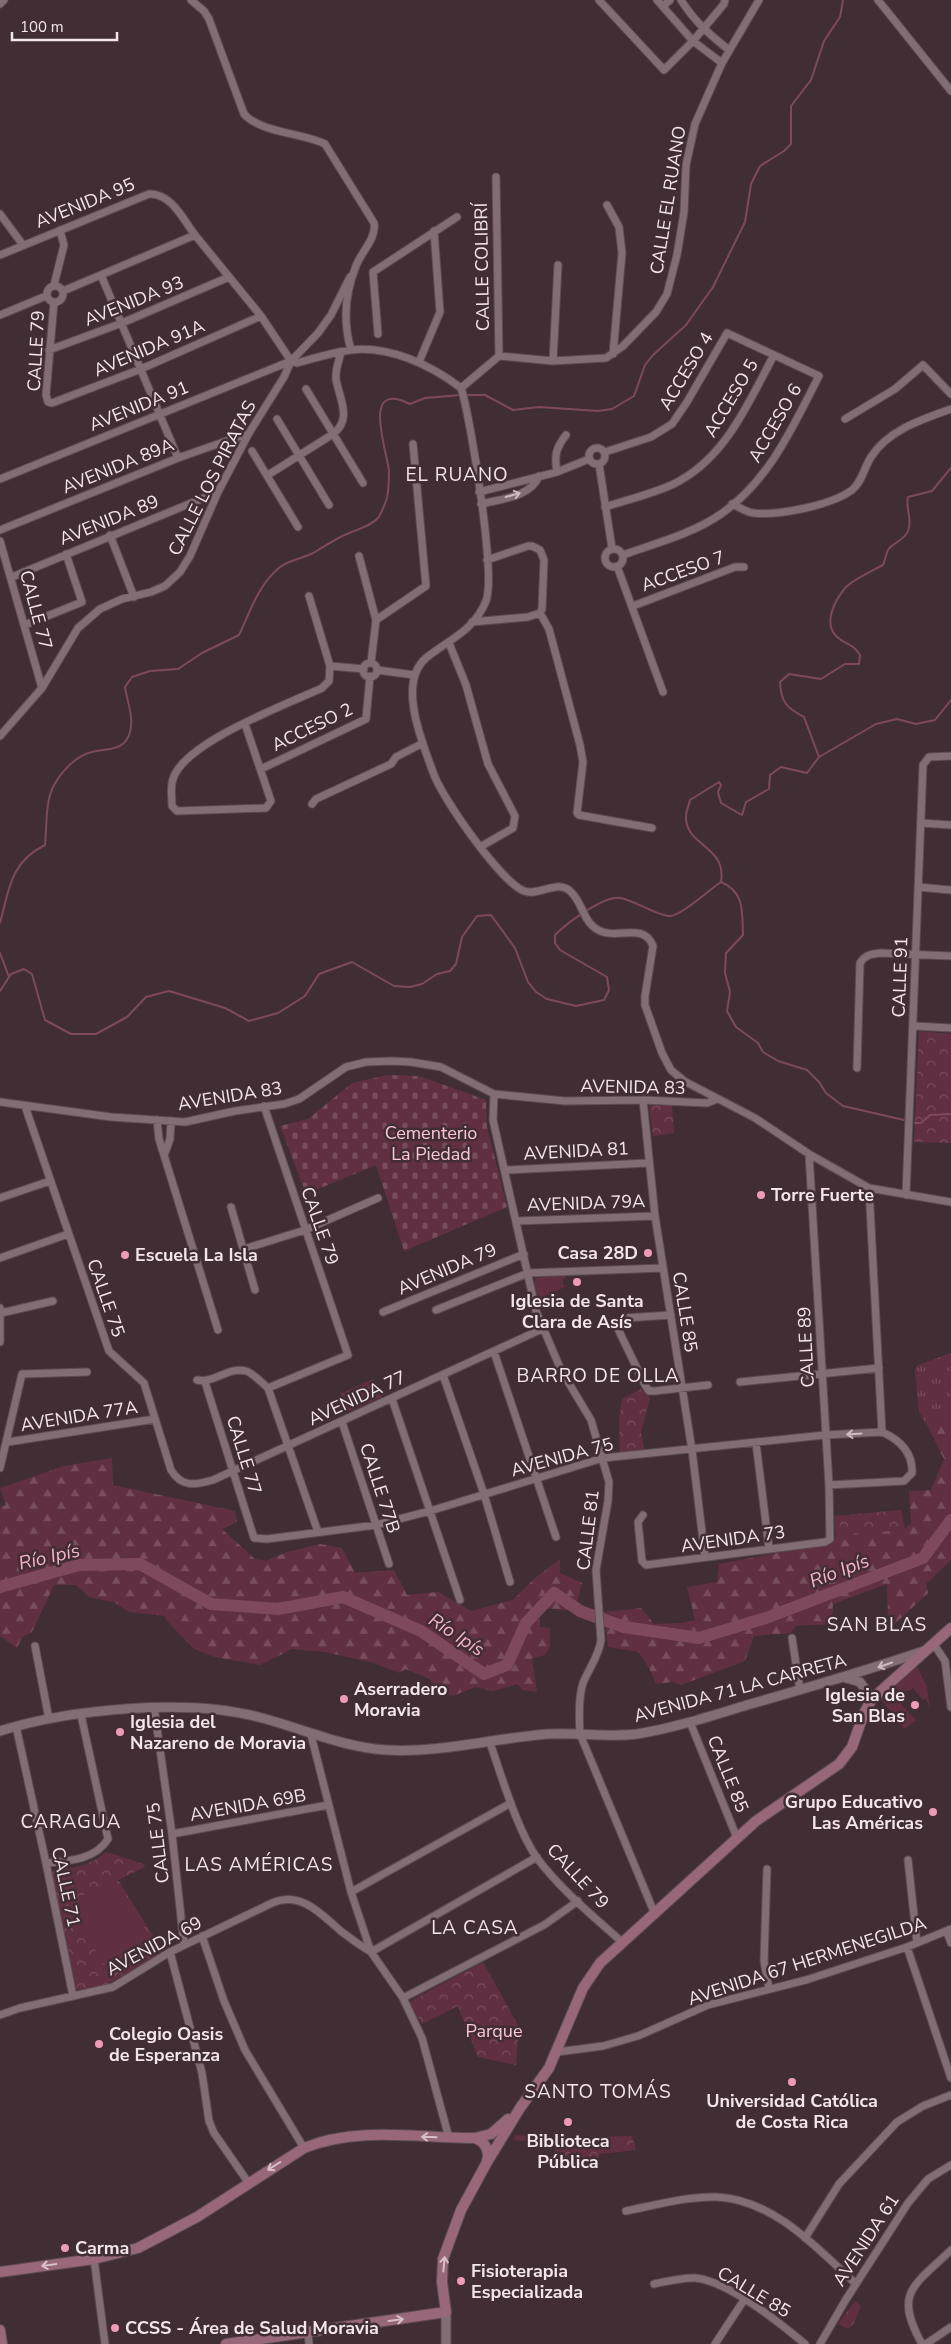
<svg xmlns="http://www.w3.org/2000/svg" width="951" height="2344" font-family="'Nunito Sans',sans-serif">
<defs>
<pattern id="grass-tufts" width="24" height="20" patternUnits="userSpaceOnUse" patternTransform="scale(1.25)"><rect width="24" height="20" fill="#612f42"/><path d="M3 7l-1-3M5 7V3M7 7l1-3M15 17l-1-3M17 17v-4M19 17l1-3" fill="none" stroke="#784d5d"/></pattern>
<pattern id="forest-firs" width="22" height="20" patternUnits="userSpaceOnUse" patternTransform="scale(1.25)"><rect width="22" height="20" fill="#612f42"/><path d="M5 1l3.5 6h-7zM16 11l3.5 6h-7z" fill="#784d5d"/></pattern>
<pattern id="cemetery-stones" width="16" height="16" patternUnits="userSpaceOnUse" patternTransform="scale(1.25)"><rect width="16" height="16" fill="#612f42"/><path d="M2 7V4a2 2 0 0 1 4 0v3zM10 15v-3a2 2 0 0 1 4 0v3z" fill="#784d5d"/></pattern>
<pattern id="park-crowns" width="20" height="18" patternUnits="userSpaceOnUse" patternTransform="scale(1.25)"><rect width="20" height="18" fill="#612f42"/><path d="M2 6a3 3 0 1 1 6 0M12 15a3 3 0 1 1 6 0" fill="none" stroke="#784d5d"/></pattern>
</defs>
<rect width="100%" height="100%" fill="#412e34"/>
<path fill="url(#grass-tufts)" d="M 951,1353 L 951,1411 L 927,1425 L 919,1412 L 915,1369 L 918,1365 Z"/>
<path fill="url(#forest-firs)" d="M 951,1411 L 951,1560 L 926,1584 L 928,1593 L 888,1630 L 879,1634 L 888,1616 L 887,1584 L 833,1604 L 832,1624 L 796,1626 L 790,1633 L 754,1636 L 745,1661 L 681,1685 L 672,1682 L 656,1684 L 649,1668 L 639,1652 L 608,1647 L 604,1612 L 641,1608 L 654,1624 L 682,1623 L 695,1620 L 687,1587 L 717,1582 L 719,1564 L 831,1543 L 836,1537 L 905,1529 L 911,1523 L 909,1491 L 931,1490 L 944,1459 L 927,1425 Z
M 112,1458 L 113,1485 L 235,1511 L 237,1522 L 222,1529 L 255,1559 L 266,1561 L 287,1552 L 320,1544 L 342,1548 L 355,1573 L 394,1570 L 407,1595 L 438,1592 L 471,1611 L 513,1600 L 535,1578 L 560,1559 L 560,1573 L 582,1583 L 575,1611 L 543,1608 L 539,1614 L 540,1627 L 550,1628 L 550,1647 L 545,1655 L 532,1658 L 537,1692 L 522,1690 L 518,1684 L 492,1691 L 475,1687 L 453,1696 L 438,1693 L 430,1679 L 405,1669 L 400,1673 L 371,1662 L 324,1652 L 292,1649 L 260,1665 L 215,1657 L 194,1649 L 166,1620 L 165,1616 L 129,1612 L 114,1602 L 89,1597 L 76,1585 L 54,1585 L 32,1632 L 22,1637 L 17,1648 L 0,1636 L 0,1507 L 6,1505 L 0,1488 L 64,1466 Z"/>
<path fill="url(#cemetery-stones)" d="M 388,1075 L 419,1076 L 486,1100 L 487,1127 L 507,1207 L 404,1251 L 376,1165 L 306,1194 L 280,1126 L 308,1119 L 352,1083 Z"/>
<path fill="url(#park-crowns)" d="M 919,1031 L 951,1034 L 951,1143 L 914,1142 Z
M 672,1104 L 674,1133 L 653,1136 L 649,1105 Z
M 373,1379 L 382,1397 L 348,1412 L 340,1394 Z
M 641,1389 L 650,1398 L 641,1433 L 645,1453 L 620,1458 L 619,1420 L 622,1399 Z
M 901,1510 L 905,1529 L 836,1537 L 834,1516 Z
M 106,1852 L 144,1864 L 145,1867 L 118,1880 L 164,1953 L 103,1986 L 75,1990 L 52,1871 C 72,1869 91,1865 106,1852 Z
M 483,1962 L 519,2027 L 516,2065 L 478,2057 L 458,2006 L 422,2024 L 409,2002 Z
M 515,2135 L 565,2138 L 632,2136 L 636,2150 L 600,2154 L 596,2161 L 571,2163 L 555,2162 L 555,2144 L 514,2140 Z
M 855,2301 L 861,2306 L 853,2325 L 848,2329 L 838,2324 Z"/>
<path fill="#612f42" d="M 566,1274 L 566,1278 L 563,1279 L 563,1285 L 567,1286 L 542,1297 L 544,1305 L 541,1306 L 534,1283 L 536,1278 Z
M 917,1666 L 927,1687 L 930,1709 L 926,1698 L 923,1700 L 913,1688 L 909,1691 L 907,1690 L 898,1701 L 916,1720 L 904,1729 L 880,1698 Z
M 114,1877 L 156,1947 L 110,1975 L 68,1905 Z"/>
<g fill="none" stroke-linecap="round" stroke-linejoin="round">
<path stroke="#7e495c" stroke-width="2" d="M 466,395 L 485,395 L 513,410 L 539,407 L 598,411 L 612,409 L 634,396 L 645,365 L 653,355 L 686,325 L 713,287 L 745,222 L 751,184 L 760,166 L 784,151 L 791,144 L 791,106 L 811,80 L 824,41 L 840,17 L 843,0
M 819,757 L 804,717 C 787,708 781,703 780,682 L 789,674 L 821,679 L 845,664 L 859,664 L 860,655 C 853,643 845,645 836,636 C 823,622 835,600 846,587 C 856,578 872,571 883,565 C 885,561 886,554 888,550 C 893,542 904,541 908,531 C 913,519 905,509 908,497 L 932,491 L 951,468
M 721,882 C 745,892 742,912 743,935 L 726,953 L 725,973 L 730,992 L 727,1011 L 736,1027 L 758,1043 L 763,1052 L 778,1061 L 807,1070 L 819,1082 L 826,1093 L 843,1106 L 904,1120
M 0,923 C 9,890 10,862 45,845 C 47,826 45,804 53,787 C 61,772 75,756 92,752 C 106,748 125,752 130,732 C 134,717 127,701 125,687 L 132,677 L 150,671 L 178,669 L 202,653 L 239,635 C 251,610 258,585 280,567 C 290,560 300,559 311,554 C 323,548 334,539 347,534 C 357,529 370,527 378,518 C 381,514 384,506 386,501 C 389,493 389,479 389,471 C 387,450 360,379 410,404 L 425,398 L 461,395
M 0,953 L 9,977
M 0,991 L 11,974 L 24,969 L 32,974 L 45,1020 L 71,1034 L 96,1034 L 127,1017 L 146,997 L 169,991 L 225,1008 L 249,1021 L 278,1013 L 305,996 L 319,974 L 352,962 L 394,986 L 410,987 L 422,984 L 437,974 L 450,971 L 456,964 L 462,937 L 477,916 L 491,915 L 515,948 L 528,982 L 536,992 L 547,999 L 576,1006 L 604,1000 L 609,990 L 607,977 L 560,950 L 555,943 L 555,935 C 567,923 604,895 621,898 C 635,901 656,915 669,916 C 680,917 710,889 721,882 C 727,845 685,847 686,816 C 686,811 689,805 690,800 L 719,782 L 721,785 L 718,792 L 721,803 L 742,815 L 746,802 L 769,789 L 770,775 L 781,767 L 807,773 L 819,757 L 876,724 L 897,719 L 916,724 L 935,720 L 951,700
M 915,1123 L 921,1123 L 930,1115 L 951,1114"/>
<path stroke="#7e495c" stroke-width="12" d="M 0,1587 L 79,1565 L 140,1564 L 211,1604 L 278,1609 L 343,1597 L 421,1631 L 484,1674 L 507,1665 L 526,1623 L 554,1593 L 580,1611 L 624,1627 L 699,1638 L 766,1618 L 923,1558 L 951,1520"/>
<g stroke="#5c4c52" stroke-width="9">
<path id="minor" d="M 191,0 L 204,11 L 209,19 L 244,114 C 261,133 303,133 325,144 L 374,223 C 377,238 361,252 356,266 C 345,293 343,322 351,350
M 599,0 L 664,70 L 693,41 L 724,4 L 725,0
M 657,0 L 693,41 L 722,63
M 681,0 C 694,21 710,35 729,50
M 878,0 L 951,91
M 0,4 L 4,0
M 663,6 L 670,0
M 496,177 L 499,356
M 607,205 L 619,227 L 622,253 L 613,354
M 0,214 L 23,245
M 0,255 L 149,194 C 171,193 183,219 195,235
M 101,275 L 178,458
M 54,285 L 64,245 L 60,230
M47 294a8 8 0 1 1 16 0a8 8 0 1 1-16 0Z
M 63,291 L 195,235 L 261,316 L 291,361 L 297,363 C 314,358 332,353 350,350 C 389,345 431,365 461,388 C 471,419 496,576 486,601 C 474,631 448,640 426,658 C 397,683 422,742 433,772 C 441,797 501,882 524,891 C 539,897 558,878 571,892 C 584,904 583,926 603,932 C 621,938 644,923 653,946 L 645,996 L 645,1005 L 662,1053 L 671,1070 L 684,1081 L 755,1118 L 809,1154 L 869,1188 L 951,1202
M 54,302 L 46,395 L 48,402 L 52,403 L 141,369 L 261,316
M 0,315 L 46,296
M 378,334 L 373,272 L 457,217
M 49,350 L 122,323 L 229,277
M 553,361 L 558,265
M 419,362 L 440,312 L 434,231
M 461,388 L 499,356 L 553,361 L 606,358 L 623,346 L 656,312 L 667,294 L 677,255 L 684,212 L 686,165 L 695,124 L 722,63 L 759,0
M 306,389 L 363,483
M 277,419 L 329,505
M 845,419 L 895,389 L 923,365 L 951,394
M589 456a8 8 0 1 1 16 0a8 8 0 1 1-16 0Z
M 252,451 L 298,527
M 605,452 L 651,437 L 672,424 L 687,402 L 727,333 L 819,376 C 793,426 770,480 721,514 C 692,534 656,543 623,555
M 599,464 L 612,548
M 557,472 C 554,455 556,448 566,435
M 268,475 L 333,434 C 353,419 339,398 336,379 C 335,370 339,361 341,352
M 0,479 L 291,361 L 318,333 L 331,315 L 350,277
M 479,492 L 557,472 L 589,459
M 481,504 C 501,499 531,497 539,476
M 732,504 C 739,507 746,512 753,513 C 778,516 832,505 852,490 C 862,482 864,468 871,457 C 888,430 923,419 951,409
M 605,507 C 626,500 664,491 681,480 C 728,453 749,401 774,355
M 0,530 L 178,458 L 249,433
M 110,535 L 134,597
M 0,541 L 42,688
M605 558a9 9 0 1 1 18 0a9 9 0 1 1-18 0Z
M 359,556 L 376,620
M 617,566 L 663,692
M 12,577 L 218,492
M 633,606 L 735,567 L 744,567
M 540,613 L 549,629 L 580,745 L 583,762 L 577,813 L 579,815 L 652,828
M 472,622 L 528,617 L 540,613 L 542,609 L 544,560 L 540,550 L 532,546 L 528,546 L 487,560
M 25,625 L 82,602 L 66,554
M 449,643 L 466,685 L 488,764 L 515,816 L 513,828 L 480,847
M 371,663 L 376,620 L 426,586 L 413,444
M363 670a7 7 0 1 1 14 0a7 7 0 1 1-14 0Z
M 330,666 L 364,669
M 377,670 L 414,675
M 245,724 L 271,801 L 266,808 L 177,811 L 172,806 C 172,797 170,787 173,779 C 184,742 288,704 322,688 L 329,681 L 330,666 L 309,596
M 0,736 L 42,688 L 78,628 L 100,609 L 122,599 L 151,592 L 165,586 L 180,572 L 190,556 L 218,492 L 249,433 L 284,377 L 291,361
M 261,769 L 366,719 L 370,676
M 312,804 L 316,799 L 391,764 L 396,757 L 423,743
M 921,823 L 951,825
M 918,887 L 951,890
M 914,1026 L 951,1028
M 857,1068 L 860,963 C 865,955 871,954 881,953 L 951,956
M 494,1094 L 493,1120 L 536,1311 L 561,1370 L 591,1420 L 609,1482 L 608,1501 L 596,1570 L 601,1640 C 599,1656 589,1668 583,1683 C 578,1698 579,1718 580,1734 L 654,1912
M 643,1100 L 655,1216 L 692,1450 L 705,1557
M 0,1102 L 111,1117 L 185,1122 L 235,1111 L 284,1104 L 299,1099 L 346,1067 L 366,1062 L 392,1061 L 411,1062 L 441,1067 L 494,1094 L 565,1101 L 643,1100 L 707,1103 L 717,1099
M 25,1106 L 109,1351 L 144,1383 L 171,1470 C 182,1488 195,1485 213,1480 L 542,1329
M 157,1120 L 159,1139 L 218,1330
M 165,1153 L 170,1139 L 171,1121
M 506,1170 L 648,1163
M 906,1195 L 923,765 L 929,757 L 951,756
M 0,1198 L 50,1181
M 231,1207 L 255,1290
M 517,1221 L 655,1216
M 244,1249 L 305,1230 L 378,1198
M 0,1258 L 68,1234
M 0,1308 L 0,1342
M 436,1310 L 528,1273 L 663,1268
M 383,1312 L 524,1254
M 1,1313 L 53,1301
M 671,1315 L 625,1318 L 619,1323 L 618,1329 L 645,1385 L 649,1391 L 655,1391 L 708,1385
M 494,1352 L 556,1537
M 443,1375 L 484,1494 L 510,1582
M 197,1380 C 214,1384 229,1366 246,1371 C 253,1373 262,1383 268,1388 L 348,1355 L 264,1106
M 205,1382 L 254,1538 L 267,1539 L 376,1525 L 430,1511 L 603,1458 L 825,1435 L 882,1432
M 740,1382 L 879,1368
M 268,1388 L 318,1532
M 392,1399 L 460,1600
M 342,1422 L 389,1564
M 8,1442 L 155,1419
M 756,1443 L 769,1548
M 0,1468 L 22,1374 L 87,1372
M 829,1485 L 904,1481 L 912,1473 C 913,1452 900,1440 882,1432 L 869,1188
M 643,1515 L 638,1522 L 642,1561 L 646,1565 L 825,1542 L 830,1539 L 829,1485 L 809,1154
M 792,1638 L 800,1690
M 933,1643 L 945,1661 L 951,1707
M 35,1646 L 49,1719
M 154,1707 L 172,1834 L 184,1945
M 690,1722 L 737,1838
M 16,1726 L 46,1863 L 73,1996
M 311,1735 L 351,1892 L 371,1952 L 403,1998 L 422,2038 L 449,2138
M 489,1740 C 501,1774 517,1830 537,1858 C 560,1889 593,1916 622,1942
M 172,1834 L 328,1805
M 908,1860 L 917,1943
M 46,1863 C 69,1861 95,1860 108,1839 L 81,1715
M 767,1869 L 764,1961 L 769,1989
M 351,1892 L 511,1803
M 947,1932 L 951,1943
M 202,1936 L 224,2001 L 245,2050 L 304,2148
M 907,1947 L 951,2078
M 170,1952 L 202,2073 L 209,2121 L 214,2133 L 248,2182
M 403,1998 L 544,1925 L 578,1901
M 0,2015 L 20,2008 L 113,1987 L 170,1952 L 272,1903 C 301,1890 322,1915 342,1932 C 351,1939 361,1946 371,1952 L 537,1857
M 557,2052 L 603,2046 L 638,2036 L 708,2005 L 806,1980 L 907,1947 L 951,1929
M 626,2211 C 656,2205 687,2196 717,2197 C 774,2200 816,2247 856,2284
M 805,2238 L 839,2184 L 897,2122 L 923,2106 L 951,2095
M 94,2259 L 105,2344
M 654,2284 C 668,2281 683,2277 696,2278 C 729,2282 780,2323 805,2344
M 308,2333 L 309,2344
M 715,2344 L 744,2300
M 820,2344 L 845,2301 L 908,2203 L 928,2179 L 951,2165
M 922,2344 C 893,2292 914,2286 951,2250
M 926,2344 L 951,2327"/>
</g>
<g stroke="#5c4c52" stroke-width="11">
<path id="tertiary" d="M 846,1678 L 860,1682 L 872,1699
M 0,1731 C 70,1709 187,1698 258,1717 C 302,1728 341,1747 386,1750 C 437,1753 487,1740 537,1735 C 570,1731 604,1738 637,1734 C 674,1728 711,1716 747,1705 C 807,1688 865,1671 924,1651
M 446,2344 L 446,2312"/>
</g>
<g stroke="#5c4c52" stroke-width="12">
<path id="secondary" d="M 475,2138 C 485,2142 490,2150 487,2161
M 0,2272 L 94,2259 L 138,2248 L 197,2217 L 304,2148 C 357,2126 418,2138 475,2138 L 491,2134 L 508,2119
M 0,2330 L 2,2344
M 226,2344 L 446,2312 L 442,2282 L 443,2259 L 461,2210 L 486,2164 L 520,2108 L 549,2068 L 583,1988 L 600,1963 L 756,1821 L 839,1764 L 852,1747 L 864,1713 L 872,1699 L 951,1628"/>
</g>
<use href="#minor" stroke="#836d74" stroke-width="7"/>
<use href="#tertiary" stroke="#836d74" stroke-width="9"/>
<use href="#secondary" stroke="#986779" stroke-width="10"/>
</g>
<defs><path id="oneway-shaft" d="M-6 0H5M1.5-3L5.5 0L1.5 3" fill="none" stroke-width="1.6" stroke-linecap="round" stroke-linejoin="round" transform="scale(1.25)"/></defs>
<g stroke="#ccbcc1">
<use href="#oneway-shaft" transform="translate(513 495) rotate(-15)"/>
<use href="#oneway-shaft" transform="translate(854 1434) rotate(176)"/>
<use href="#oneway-shaft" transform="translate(885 1665) rotate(161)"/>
</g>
<g stroke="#d8c0c8">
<use href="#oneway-shaft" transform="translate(429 2137) rotate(-178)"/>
<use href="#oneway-shaft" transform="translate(274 2166) rotate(148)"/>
<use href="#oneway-shaft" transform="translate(444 2264) rotate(-85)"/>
<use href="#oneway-shaft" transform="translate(49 2265) rotate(172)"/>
<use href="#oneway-shaft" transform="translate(396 2320) rotate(-8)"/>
</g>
<g fill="#ef9ab8" stroke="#412e34" stroke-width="2">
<circle cx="761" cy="1195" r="5"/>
<circle cx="648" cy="1253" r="5"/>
<circle cx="125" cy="1255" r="5"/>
<circle cx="577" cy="1282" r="5"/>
<circle cx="344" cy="1699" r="5"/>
<circle cx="915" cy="1705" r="5"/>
<circle cx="120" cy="1732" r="5"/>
<circle cx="933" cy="1812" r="5"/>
<circle cx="99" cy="2044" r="5"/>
<circle cx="792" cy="2082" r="5"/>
<circle cx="568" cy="2122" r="5"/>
<circle cx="65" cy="2248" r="5"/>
<circle cx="461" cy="2281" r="5"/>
<circle cx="115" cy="2328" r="5"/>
</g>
<g text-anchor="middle" stroke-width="5" stroke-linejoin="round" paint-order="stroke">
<g font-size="18" fill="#f3e6ea" stroke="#412e34">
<text transform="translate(668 200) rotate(-81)" y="6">CALLE EL RUANO</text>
<text transform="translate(85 203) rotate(-22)" y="6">AVENIDA 95</text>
<text transform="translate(482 267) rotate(-91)" y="6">CALLE COLIBRÍ</text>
<text transform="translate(134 301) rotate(-22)" y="6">AVENIDA 93</text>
<text transform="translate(149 348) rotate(-23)" y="6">AVENIDA 91A</text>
<text transform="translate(36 351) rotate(-87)" y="6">CALLE 79</text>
<text transform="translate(686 371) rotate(-59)" y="6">ACCESO 4</text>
<text transform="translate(731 398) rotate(-59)" y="6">ACCESO 5</text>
<text transform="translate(139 406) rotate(-22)" y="6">AVENIDA 91</text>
<text transform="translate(775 423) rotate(-60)" y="6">ACCESO 6</text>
<text transform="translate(118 466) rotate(-22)" y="6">AVENIDA 89A</text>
<text transform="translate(212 478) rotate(-63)" y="6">CALLE LOS PIRATAS</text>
<text transform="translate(109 520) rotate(-22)" y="6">AVENIDA 89</text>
<text transform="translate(683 571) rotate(-20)" y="6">ACCESO 7</text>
<text transform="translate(36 610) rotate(75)" y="6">CALLE 77</text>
<text transform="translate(312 727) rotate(-26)" y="6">ACCESO 2</text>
<text transform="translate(900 977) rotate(-88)" y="6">CALLE 91</text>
<text transform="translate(633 1087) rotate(1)" y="6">AVENIDA 83</text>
<text transform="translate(230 1096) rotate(-9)" y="6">AVENIDA 83</text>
<text transform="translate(576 1151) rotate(-3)" y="6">AVENIDA 81</text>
<text transform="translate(586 1203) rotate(-2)" y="6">AVENIDA 79A</text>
<text transform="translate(320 1226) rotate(71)" y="6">CALLE 79</text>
<text transform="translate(447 1269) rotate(-23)" y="6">AVENIDA 79</text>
<text transform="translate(106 1298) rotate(71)" y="6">CALLE 75</text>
<text transform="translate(685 1312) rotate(81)" y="6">CALLE 85</text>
<text transform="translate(806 1347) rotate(-93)" y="6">CALLE 89</text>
<text transform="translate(357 1398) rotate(-25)" y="6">AVENIDA 77</text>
<text transform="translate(79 1416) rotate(-9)" y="6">AVENIDA 77A</text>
<text transform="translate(244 1455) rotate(73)" y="6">CALLE 77</text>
<text transform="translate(562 1457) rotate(-15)" y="6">AVENIDA 75</text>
<text transform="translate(380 1488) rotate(72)" y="6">CALLE 77B</text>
<text transform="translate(588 1530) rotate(-83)" y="6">CALLE 81</text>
<text transform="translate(733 1539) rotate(-8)" y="6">AVENIDA 73</text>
<text transform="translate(740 1688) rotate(-15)" y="6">AVENIDA 71 LA CARRETA</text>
<text transform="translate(728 1774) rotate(68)" y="6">CALLE 85</text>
<text transform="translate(248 1805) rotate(-10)" y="6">AVENIDA 69B</text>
<text transform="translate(158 1843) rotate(-97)" y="6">CALLE 75</text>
<text transform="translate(578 1876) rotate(47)" y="6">CALLE 79</text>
<text transform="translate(66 1887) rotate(78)" y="6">CALLE 71</text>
<text transform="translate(154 1946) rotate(-28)" y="6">AVENIDA 69</text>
<text transform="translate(807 1961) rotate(-18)" y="6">AVENIDA 67 HERMENEGILDA</text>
<text transform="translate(866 2240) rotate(-57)" y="6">AVENIDA 61</text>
<text transform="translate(754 2292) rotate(31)" y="6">CALLE 85</text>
</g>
<g font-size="18" fill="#fbc6d7" stroke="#412e34">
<text x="431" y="1139">Cementerio<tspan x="431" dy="21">La Piedad</tspan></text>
<text x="494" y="2037">Parque</text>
</g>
<g font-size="18" font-weight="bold" fill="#f3e6ea" stroke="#412e34" text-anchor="start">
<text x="771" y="1201">Torre Fuerte</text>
<text x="638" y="1259" text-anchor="end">Casa 28D</text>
<text x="135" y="1261">Escuela La Isla</text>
<text x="577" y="1307" text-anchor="middle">Iglesia de Santa<tspan x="577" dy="21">Clara de Asís</tspan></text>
<text x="354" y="1695">Aserradero<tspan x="354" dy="21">Moravia</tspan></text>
<text x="905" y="1701" text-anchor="end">Iglesia de<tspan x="905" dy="21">San Blas</tspan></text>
<text x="130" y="1728">Iglesia del<tspan x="130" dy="21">Nazareno de Moravia</tspan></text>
<text x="923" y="1808" text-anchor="end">Grupo Educativo<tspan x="923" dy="21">Las Américas</tspan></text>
<text x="109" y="2040">Colegio Oasis<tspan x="109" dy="21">de Esperanza</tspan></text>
<text x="792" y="2107" text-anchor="middle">Universidad Católica<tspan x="792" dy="21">de Costa Rica</tspan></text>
<text x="568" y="2147" text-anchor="middle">Biblioteca<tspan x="568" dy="21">Pública</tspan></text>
<text x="75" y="2254">Carma</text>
<text x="471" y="2277">Fisioterapia<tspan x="471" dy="21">Especializada</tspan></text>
<text x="125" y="2334">CCSS - Área de Salud Moravia</text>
</g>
<g font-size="19" letter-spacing="1" fill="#f3e6ea" stroke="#412e34">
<text x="457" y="481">EL RUANO</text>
<text x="598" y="1382">BARRO DE OLLA</text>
<text x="877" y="1631">SAN BLAS</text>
<text x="71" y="1828">CARAGUA</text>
<text x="259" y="1871">LAS AMÉRICAS</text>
<text x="475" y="1934">LA CASA</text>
<text x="598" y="2098">SANTO TOMÁS</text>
</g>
<g font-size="19" font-style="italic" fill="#f7b2c9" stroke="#412e34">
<text transform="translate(49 1556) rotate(-13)" y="7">Río Ipís</text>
<text transform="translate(839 1570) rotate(-21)" y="7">Río Ipís</text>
<text transform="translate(457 1634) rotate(33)" y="7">Río Ipís</text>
</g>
</g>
<path d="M12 32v8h105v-8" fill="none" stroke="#f3e6ea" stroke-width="2.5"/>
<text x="20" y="32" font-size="15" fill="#f3e6ea" stroke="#412e34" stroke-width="4" paint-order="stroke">100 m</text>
</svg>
